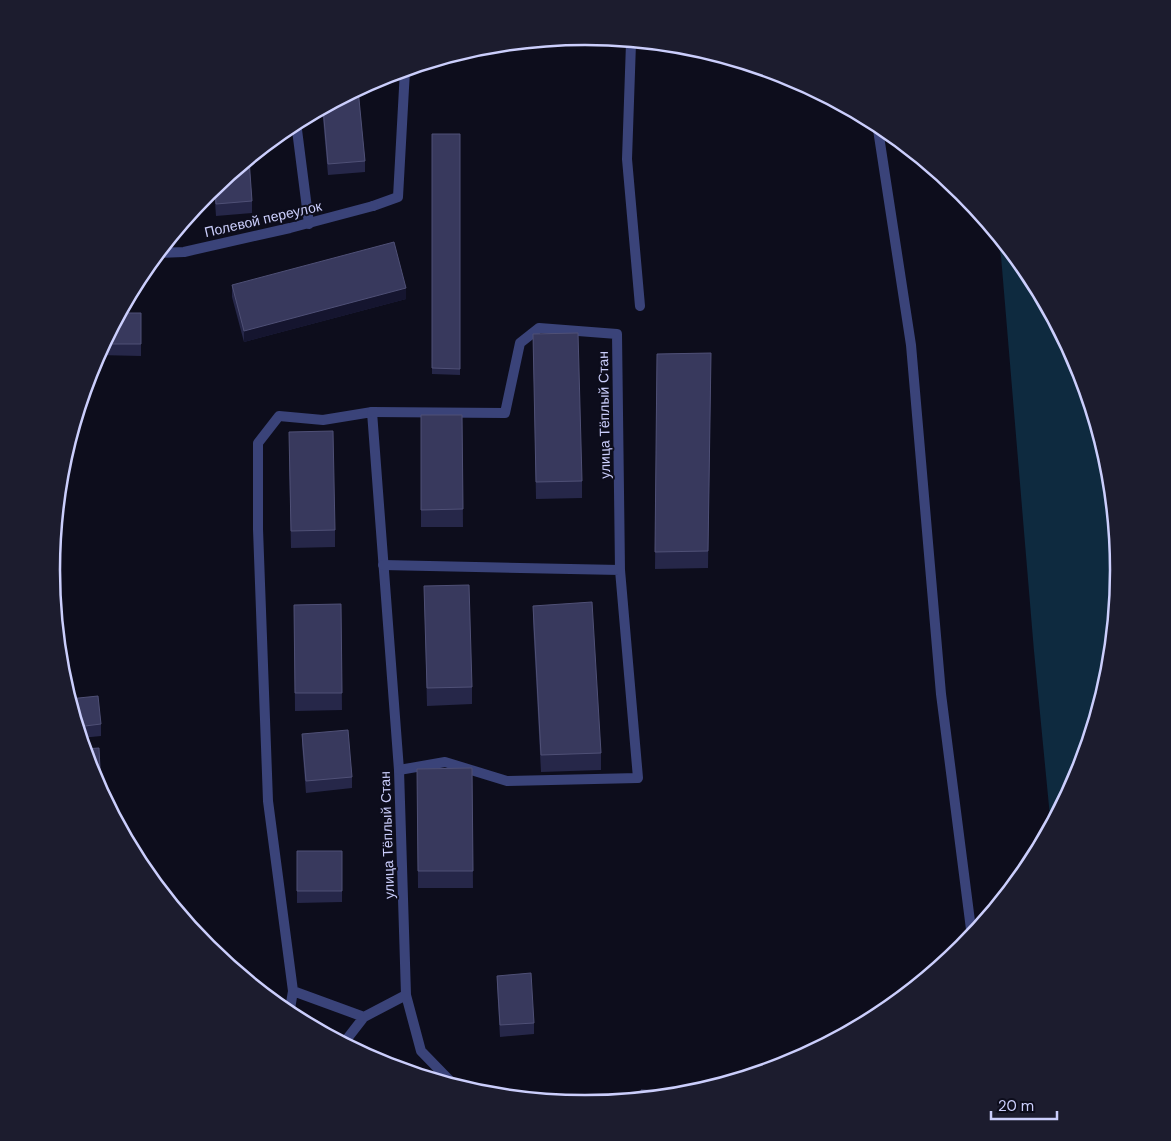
<svg xmlns="http://www.w3.org/2000/svg" width="1171" height="1141" font-family="'DM Sans',sans-serif">
<rect width="100%" height="100%" fill="#0d0d1c"/>
<path fill="#0e2a3f" d="M 995,231 L 1030,274 L 1079,366 L 1110,467 L 1120,571 L 1109,675 L 1079,775 L 1051,827 L 1034,651 L 1001,256 Z"/>
<g fill="none" stroke-linecap="round" stroke-linejoin="round">
<path stroke="#3a4379" stroke-width="10" d="M 623,40 L 631,43 L 627,159 L 640,306
M 296,122 L 309,224
M 877,123 L 911,345 L 941,694 L 972,937
M 373,206 L 398,197 L 405,70
M 293,991 L 268,801 L 258,529 L 258,443 L 279,416 L 323,420 L 372,412 L 399,770 L 406,995 L 421,1051 L 456,1087
M 289,1015 L 293,991 L 364,1017 L 406,995
M 343,1044 L 364,1017"/>
<path stroke="#3a4379" stroke-width="10" d="M 158,253 L 184,252 L 290,228 L 373,206
M 372,412 L 505,413 L 520,343 L 539,328 L 617,334 L 620,570 L 383,565
M 399,770 L 445,762 L 507,781 L 638,778 L 620,570"/>
</g>
<path fill="#262749" d="M 358,89 L 365,161 L 365,172 L 328,175 L 322,108 Z
M 432,134 L 460,134 L 460,375 L 432,374 Z
M 249,159 L 252,201 L 252,213 L 216,216 L 214,188 Z
M 232,285 L 406,299 L 244,342 L 232,297 Z
M 120,313 L 141,313 L 141,356 L 98,355 Z
M 533,334 L 582,481 L 582,498 L 536,499 Z
M 711,353 L 708,568 L 655,569 L 657,354 Z
M 421,415 L 462,415 L 463,527 L 421,527 Z
M 289,449 L 335,530 L 335,547 L 291,548 Z
M 424,586 L 472,687 L 472,704 L 427,706 Z
M 341,604 L 342,710 L 295,711 L 294,605 Z
M 533,606 L 601,753 L 601,770 L 541,772 L 533,623 Z
M 69,699 L 101,724 L 101,736 L 81,738 Z
M 302,734 L 352,777 L 352,788 L 306,793 L 302,745 Z
M 472,768 L 473,888 L 418,888 L 417,769 Z
M 297,851 L 342,851 L 342,902 L 297,903 Z
M 497,976 L 534,1023 L 534,1034 L 500,1037 L 497,987 Z"/>
<path fill="#15152f" d="M 406,288 L 406,299 L 244,342 L 244,331 Z"/>
<path fill="#38395d" stroke="#4f5076" d="M 358,89 L 365,161 L 328,164 L 323,108 Z
M 432,134 L 460,134 L 460,369 L 432,368 Z
M 249,159 L 252,201 L 216,204 L 215,187 Z
M 394,242 L 406,288 L 244,331 L 232,285 Z
M 120,313 L 141,313 L 141,344 L 104,344 Z
M 578,333 L 582,481 L 536,482 L 533,334 Z
M 711,353 L 708,551 L 655,552 L 657,354 Z
M 421,415 L 462,415 L 463,509 L 421,510 Z
M 333,431 L 335,530 L 291,531 L 289,432 Z
M 469,585 L 472,687 L 427,688 L 424,586 Z
M 592,602 L 601,753 L 541,755 L 533,606 Z
M 341,604 L 342,693 L 295,693 L 294,605 Z
M 98,696 L 101,724 L 77,727 L 69,699 Z
M 348,730 L 352,777 L 306,781 L 302,734 Z
M 99,748 L 101,789 L 99,789 L 92,775 L 84,749 Z
M 472,768 L 473,871 L 418,871 L 417,769 Z
M 297,851 L 342,851 L 342,891 L 297,891 Z
M 531,973 L 534,1023 L 500,1025 L 497,976 Z
M 641,1090 L 692,1092 L 692,1094 L 641,1099 Z"/>
<g text-anchor="middle" stroke-width="4" stroke-linejoin="round" paint-order="stroke">
<g font-size="14" fill="#cbcefc" stroke="#0d0d1c">
<text transform="translate(263 219) rotate(-13)" y="5">Полевой переулок</text>
<text transform="translate(604 415) rotate(-91)" y="5">улица Тёплый Стан</text>
<text transform="translate(387 835) rotate(-92)" y="5">улица Тёплый Стан</text>
</g>
</g>
<path d="M0 0H1171V1141H0ZM60 570a525 525 0 1 1 1050 0a525 525 0 1 1-1050 0Z" fill="#1c1c2e" fill-rule="evenodd"/>
<path fill="none" stroke="#cbcefc" stroke-width="2.5" d="M60 570a525 525 0 1 1 1050 0a525 525 0 1 1-1050 0Z"/>
<path d="M991 1111v8h66v-8" fill="none" stroke="#cbcefc" stroke-width="2.5"/>
<text x="998" y="1111" font-size="15" fill="#cbcefc" stroke="#0d0d1c" stroke-width="4" paint-order="stroke">20 m</text>
</svg>
